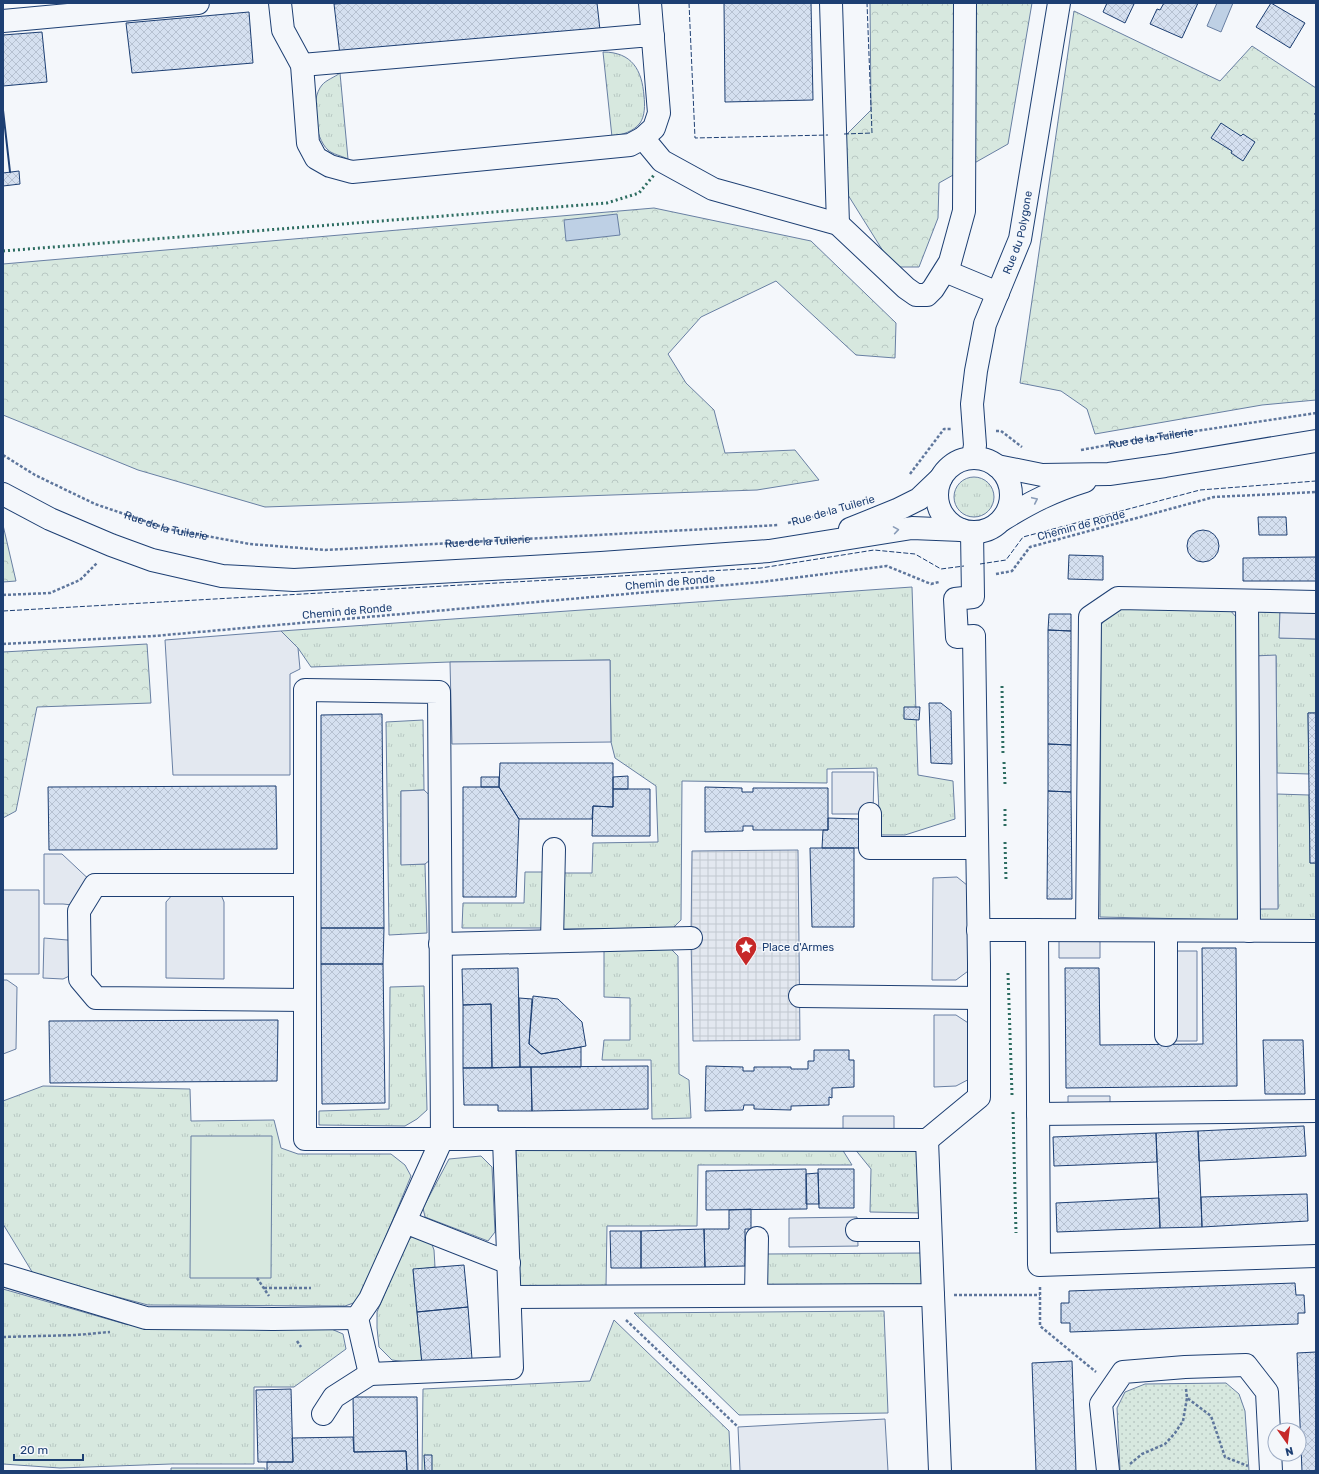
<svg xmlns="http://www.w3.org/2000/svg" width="1319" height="1474" font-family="Rubik,sans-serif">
<defs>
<pattern id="grass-tufts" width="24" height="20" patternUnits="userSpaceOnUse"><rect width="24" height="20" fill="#d7e8df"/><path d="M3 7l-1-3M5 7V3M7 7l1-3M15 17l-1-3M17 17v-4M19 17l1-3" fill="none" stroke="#b8c8c3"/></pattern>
<pattern id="forest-crowns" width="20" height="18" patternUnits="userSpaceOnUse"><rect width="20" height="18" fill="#d7e8df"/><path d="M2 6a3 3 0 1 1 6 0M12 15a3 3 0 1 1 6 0" fill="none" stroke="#b8c8c3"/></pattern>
<pattern id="garden-dots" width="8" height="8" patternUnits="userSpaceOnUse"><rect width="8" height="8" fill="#d7e8df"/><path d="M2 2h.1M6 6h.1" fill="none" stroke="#b8c8c3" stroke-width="1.8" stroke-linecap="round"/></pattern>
<pattern id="plaza-grid" width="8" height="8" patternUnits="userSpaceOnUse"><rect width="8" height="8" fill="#e3e8f0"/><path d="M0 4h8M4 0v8" fill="none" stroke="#c2c8d1"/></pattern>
<pattern id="building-cross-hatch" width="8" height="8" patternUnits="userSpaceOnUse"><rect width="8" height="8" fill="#d5e0f0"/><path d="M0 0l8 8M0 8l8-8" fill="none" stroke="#b6c1d1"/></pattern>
</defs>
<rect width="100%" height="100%" fill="#f4f7fb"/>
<path fill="url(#grass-tufts)" stroke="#687fa3" d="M 603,52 C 632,52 642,70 644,96 C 645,105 645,116 640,123 C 633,132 623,134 612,137 Z
M 340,73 L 348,159 C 342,156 332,154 328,150 C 314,137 310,99 322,85 C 326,80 335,77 340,73 Z
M954 497a20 20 0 1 1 40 0a20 20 0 1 1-40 0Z
M 912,587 L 918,775 L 953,781 L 955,819 L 905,835 L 880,835 L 877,768 L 827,769 L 827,783 L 682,781 L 681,920 L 673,928 L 559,929 L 559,873 L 592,873 L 593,843 L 658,842 L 656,786 L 615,758 L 611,742 L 610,660 L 450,662 L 311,667 L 298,648 L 281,631 Z
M 1122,609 L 1229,609 L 1237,618 L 1238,920 L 1100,917 L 1101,625 L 1109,613 Z
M 1255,611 L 1280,611 L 1280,638 L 1316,639 L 1316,713 L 1308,713 L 1309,774 L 1277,773 L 1276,656 L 1254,656 Z
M 423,720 L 424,790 L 401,791 L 401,864 L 425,864 L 427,933 L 389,935 L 386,722 Z
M 1277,794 L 1309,795 L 1310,863 L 1316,863 L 1316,921 L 1256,922 L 1256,909 L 1278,908 Z
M 525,872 L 545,872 L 545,928 L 462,928 L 463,903 L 524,903 Z
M 669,947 L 678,956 L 679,1074 L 689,1080 L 691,1118 L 652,1119 L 651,1060 L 602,1060 L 604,1040 L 630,1040 L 630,998 L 604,997 L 604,948 Z
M 424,986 L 427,1110 L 417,1119 L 405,1126 L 319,1125 L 319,1111 L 389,1109 L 390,987 Z
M 43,1086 L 190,1089 L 191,1121 L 274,1120 L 281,1148 L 298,1154 L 391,1154 L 405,1165 L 411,1176 L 359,1301 L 345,1306 L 148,1305 L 34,1275 L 3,1224 L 3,1101 Z
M 854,1148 L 921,1149 L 923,1213 L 870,1212 L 871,1169 Z
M 516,1149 L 842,1149 L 852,1165 L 698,1165 L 697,1226 L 607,1226 L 606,1287 L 520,1287 Z
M 481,1156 L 492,1167 L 495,1232 L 488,1241 L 425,1217 L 423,1208 L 449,1159 Z
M 413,1236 L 430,1239 L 434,1250 L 435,1267 L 413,1270 L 422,1364 L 392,1360 L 379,1347 L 377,1328 L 377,1312 L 406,1242 Z
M 924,1253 L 924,1285 L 766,1285 L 766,1254 Z
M 3,1289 L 125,1324 L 159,1329 L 322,1325 L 343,1334 L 346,1349 L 294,1387 L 254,1387 L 254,1464 L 171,1464 L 60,1468 L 3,1464 Z
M 884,1311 L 888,1413 L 739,1415 L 634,1313 Z
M 614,1320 L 729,1431 L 731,1471 L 422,1471 L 423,1389 L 590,1381 Z
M 171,1468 L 265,1468 L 265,1471 L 171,1471 Z"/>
<path fill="url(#forest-crowns)" stroke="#687fa3" d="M 870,3 L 1032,3 L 1008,144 L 939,183 L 938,218 L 919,267 L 893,267 L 848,195 L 841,140 L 871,110 Z
M 1074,11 L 1220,81 L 1252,46 L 1316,88 L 1316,112 L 1314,114 L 1316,115 L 1316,400 L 1262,405 L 1095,434 L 1087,409 L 1061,391 L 1020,383 Z
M 654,208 L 811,241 L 896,323 L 895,358 L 856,355 L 776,281 L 701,317 L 668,354 L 686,383 L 714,410 L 725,453 L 795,450 L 819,480 L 757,490 L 265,507 L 138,470 L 3,415 L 3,264 Z
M 3,525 L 16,581 L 3,582 Z
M 147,644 L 151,703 L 37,707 L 16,811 L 3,818 L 3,652 Z"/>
<path fill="url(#garden-dots)" stroke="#687fa3" d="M 1226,1383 L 1239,1394 L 1245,1411 L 1249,1471 L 1120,1471 L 1117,1408 L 1125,1392 L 1145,1384 Z"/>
<path fill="#d7e8df" stroke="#687fa3" d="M 191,1136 L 272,1136 L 271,1278 L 190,1278 Z"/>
<path fill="#e3e8f0" stroke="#687fa3" d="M 1280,611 L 1316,612 L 1316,639 L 1279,638 Z
M 281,631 L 298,648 L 300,669 L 290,674 L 290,775 L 173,775 L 165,640 Z
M 1276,655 L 1278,909 L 1256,909 L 1254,656 Z
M 610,660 L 611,742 L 452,744 L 450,662 Z
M 832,772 L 874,772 L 873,814 L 832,814 Z
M 424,790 L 440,805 L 440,852 L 425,864 L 401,865 L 401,791 Z
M 44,854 L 62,854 L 95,885 L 82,906 L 63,904 L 44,904 Z
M 957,877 L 978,894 L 979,963 L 956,980 L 932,980 L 933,878 Z
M 181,885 L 217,885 L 224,902 L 224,979 L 166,978 L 166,902 Z
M 3,890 L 39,890 L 39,974 L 3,974 Z
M 1067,930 L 1096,930 L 1100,942 L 1100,958 L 1059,958 L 1059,941 Z
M 44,938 L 79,941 L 80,971 L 63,979 L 43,978 Z
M 1173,951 L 1197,951 L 1197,1041 L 1173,1041 Z
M 3,980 L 7,980 L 17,987 L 16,1049 L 3,1054 Z
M 934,1015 L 956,1015 L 979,1030 L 979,1074 L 956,1086 L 934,1087 Z
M 1068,1096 L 1110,1096 L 1110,1108 L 1068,1108 Z
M 843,1116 L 894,1116 L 894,1132 L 843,1132 Z
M 857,1217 L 858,1246 L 789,1247 L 789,1218 Z
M 885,1419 L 888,1471 L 740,1471 L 738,1427 Z"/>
<path fill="url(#plaza-grid)" stroke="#687fa3" d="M 798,850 L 800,1040 L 693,1041 L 691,938 L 692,851 Z"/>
<path fill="#bed0e5" stroke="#687fa3" d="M 1217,3 L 1233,3 L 1221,32 L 1207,26 Z
M 617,214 L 620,235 L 566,241 L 564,220 Z"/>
<path fill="url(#building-cross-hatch)" stroke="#1d3f73" d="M 349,3 L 597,3 L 600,30 L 340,55 L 334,4 Z
M 724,3 L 811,3 L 813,100 L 725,102 Z
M 1107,3 L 1131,3 L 1134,4 L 1125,23 L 1103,12 Z
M 1164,3 L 1198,3 L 1182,38 L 1150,24 L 1157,9 L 1160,10 Z
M 1271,3 L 1305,23 L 1290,48 L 1256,27 Z
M 249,12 L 253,63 L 132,73 L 126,23 Z
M 42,32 L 47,82 L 3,86 L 3,35 Z
M 1221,123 L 1241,136 L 1243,134 L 1255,142 L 1243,161 L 1231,153 L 1232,151 L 1211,138 Z
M 19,171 L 20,184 L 3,186 L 3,173 Z
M 1258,517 L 1286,517 L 1287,535 L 1259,535 Z
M1187 546a16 16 0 1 1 32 0a16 16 0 1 1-32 0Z
M 1069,555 L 1103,556 L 1103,580 L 1068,579 Z
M 1316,557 L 1316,581 L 1243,581 L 1243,558 Z
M 1049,614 L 1071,614 L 1071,631 L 1048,630 Z
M 1048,630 L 1071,631 L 1071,745 L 1048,744 Z
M 929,703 L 941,703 L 951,711 L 952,764 L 931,763 Z
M 904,707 L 920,707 L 919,720 L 904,719 Z
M 1308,713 L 1316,713 L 1316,863 L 1310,863 Z
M 382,714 L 384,928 L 321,928 L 321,715 Z
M 1048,744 L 1071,745 L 1071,792 L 1048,791 Z
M 500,763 L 613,763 L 613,807 L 593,806 L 592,819 L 519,819 L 499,787 Z
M 628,776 L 628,789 L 613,789 L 613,777 Z
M 481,777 L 499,777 L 499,787 L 481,787 Z
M 276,786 L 277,849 L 49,850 L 48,787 Z
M 463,787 L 499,787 L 519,819 L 516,897 L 463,897 Z
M 705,787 L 742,788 L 742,792 L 753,792 L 753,788 L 828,788 L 828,830 L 753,830 L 753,826 L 743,826 L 743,831 L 705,832 Z
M 613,789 L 650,789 L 650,836 L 592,836 L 593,806 L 613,807 Z
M 1048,791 L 1071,792 L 1072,899 L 1047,899 Z
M 828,818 L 859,819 L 859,848 L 822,848 L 823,830 L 828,830 Z
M 810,848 L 854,848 L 854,927 L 812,927 Z
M 321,928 L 384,928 L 383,964 L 321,964 Z
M 1202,948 L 1236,948 L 1237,1086 L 1066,1088 L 1065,968 L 1099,968 L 1100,1045 L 1203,1044 Z
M 321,964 L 383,964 L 385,1103 L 322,1104 Z
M 518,968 L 520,1067 L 492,1068 L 491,1004 L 463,1005 L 462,969 Z
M 533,996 L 558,999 L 582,1022 L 586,1046 L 541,1054 L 529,1044 Z
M 519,998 L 532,999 L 529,1044 L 541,1054 L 581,1047 L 581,1067 L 520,1067 Z
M 491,1004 L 492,1068 L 463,1068 L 463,1005 Z
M 278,1020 L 277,1081 L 50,1083 L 49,1021 Z
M 1263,1040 L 1303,1040 L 1305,1094 L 1265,1094 Z
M 814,1050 L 849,1050 L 849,1060 L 854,1060 L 854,1087 L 832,1088 L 832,1098 L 829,1097 L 829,1105 L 791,1106 L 791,1110 L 754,1109 L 754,1105 L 744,1105 L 743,1110 L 705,1111 L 706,1066 L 743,1067 L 743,1071 L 754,1071 L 754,1067 L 791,1067 L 791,1069 L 808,1069 L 808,1061 L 814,1061 Z
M 648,1066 L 648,1109 L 532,1111 L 531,1067 Z
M 531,1067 L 532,1111 L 498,1111 L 498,1105 L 464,1105 L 463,1068 Z
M 1304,1126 L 1306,1156 L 1199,1161 L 1198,1131 Z
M 1198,1131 L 1202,1227 L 1160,1228 L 1156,1133 Z
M 1156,1133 L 1157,1162 L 1054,1166 L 1053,1137 Z
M 806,1169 L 807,1209 L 706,1210 L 706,1171 Z
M 818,1169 L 854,1169 L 854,1208 L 819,1208 Z
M 818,1173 L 819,1204 L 806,1204 L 806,1174 Z
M 1307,1194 L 1308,1221 L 1202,1227 L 1201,1197 Z
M 1159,1198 L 1160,1228 L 1057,1232 L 1056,1203 Z
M 751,1209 L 751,1229 L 745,1229 L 745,1266 L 705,1267 L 704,1229 L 729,1229 L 729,1210 Z
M 704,1229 L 705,1267 L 641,1268 L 641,1231 Z
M 610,1231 L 641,1231 L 641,1268 L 611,1268 Z
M 464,1265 L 468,1307 L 417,1312 L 413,1269 Z
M 1295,1283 L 1296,1295 L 1304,1295 L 1305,1313 L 1298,1313 L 1298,1324 L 1070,1332 L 1070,1323 L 1061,1323 L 1061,1303 L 1069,1303 L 1069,1291 Z
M 468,1307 L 472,1359 L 422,1364 L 417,1312 Z
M 1316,1352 L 1316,1471 L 1302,1471 L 1297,1353 Z
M 1072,1361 L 1076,1471 L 1036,1471 L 1032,1363 Z
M 291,1389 L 293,1462 L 258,1462 L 256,1390 Z
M 353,1397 L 417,1397 L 418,1471 L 407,1471 L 406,1451 L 354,1452 Z
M 353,1437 L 354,1452 L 406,1451 L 407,1471 L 267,1471 L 267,1462 L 293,1462 L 292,1438 Z
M 424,1455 L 432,1455 L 432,1471 L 425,1471 Z"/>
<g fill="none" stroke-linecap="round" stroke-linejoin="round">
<g stroke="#1d3f73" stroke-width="24">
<g id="minor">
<path d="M 280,3 L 283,30 L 302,65 L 308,143 L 316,158 L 330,166 L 352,172 L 630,145 L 643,138 L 654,128 L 659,113 L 650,3"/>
<path d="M 831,3 L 838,224"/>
<path d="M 3,21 L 198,3"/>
<path d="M 302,65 L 639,36 L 653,36"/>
<path d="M 643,138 L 662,161 L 713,189 L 838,224 L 906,288 L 916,295 L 927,295 L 933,289 L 950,262 L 964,211 L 965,3"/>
<path d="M 945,271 L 998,293"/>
<path id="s3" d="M 973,458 L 975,445 L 972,404 L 976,371 L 985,324 L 1020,239 L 1059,3"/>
<circle cx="974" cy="495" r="37"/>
<path d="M 997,466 L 1042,475 L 1109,474 L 1165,466 L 1316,441"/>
<path d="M 3,494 L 50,519 L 111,545 L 152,560 L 222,576 L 294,580 L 601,563 L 769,551 L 912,528 L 961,530"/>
<path d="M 1002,520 C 1031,502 1053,491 1085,481"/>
<path d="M 850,529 L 897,510 L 919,499 L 941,478"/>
<path d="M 1247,601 L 1249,931"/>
<path d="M 870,814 L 870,848 L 977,848"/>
<path d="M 305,885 L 95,885 L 79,911 L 80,979 L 96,998 L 305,1000"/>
<path d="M 978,930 L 1316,931"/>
<path d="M 1037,930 L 1039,1265 L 1316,1256"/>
<path d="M 1087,930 L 1090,617 L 1118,598 L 1316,602"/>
<path d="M 1166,931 L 1166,1035"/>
<path d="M 552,941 L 554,849"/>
<path d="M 440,944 L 691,938"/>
<path d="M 800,996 L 978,998"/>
<path d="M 1038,1114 L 1316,1111"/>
<path d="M 405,1222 L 509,1263"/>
<path d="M 857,1230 L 930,1230"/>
<path d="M 3,1275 L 146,1318 L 273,1319 L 357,1318 L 370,1299 L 442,1139 L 439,692 L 305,690 L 305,1139 L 504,1139 L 927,1140 L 979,1097 L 979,963 L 974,636 L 957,637 L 955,599 L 973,597 L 972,532"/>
<path d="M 756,1295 L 757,1238"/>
<path d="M 933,1295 L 940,1471"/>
<path d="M 510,1297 L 933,1295 L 927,1140"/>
<path d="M 357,1318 L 370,1374 L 512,1368 L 504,1139"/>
<path d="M 323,1414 L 334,1397 L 370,1374"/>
<path d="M 1108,1471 L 1101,1404 L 1123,1372 L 1185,1367 L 1246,1365 L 1267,1392 L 1271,1471"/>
</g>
</g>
<g stroke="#5e769c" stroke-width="2.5" stroke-dasharray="3 2" stroke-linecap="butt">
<path d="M 996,431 L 1001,431 L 1022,447"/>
<path id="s1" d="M 1081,450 L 1130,441 L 1316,413"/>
<path id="s2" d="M 3,455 L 35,475 L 95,504 L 168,529 L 250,544 L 325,550 L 779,525"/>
<path d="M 910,474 L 944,429 L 951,429"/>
<path d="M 788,523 L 817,516 L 835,510"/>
<path d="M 996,574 L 1012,571 L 1030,547 L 1214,497 L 1316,492"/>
<path d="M 3,595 L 50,593 L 80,580 L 97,563"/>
<path d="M 3,644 L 154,636 L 761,582 L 887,566 L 931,584 L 939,582"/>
<path d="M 257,1278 L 269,1296"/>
<path d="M 1040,1287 L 1040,1326 L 1096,1372"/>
<path d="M 264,1288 L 311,1288"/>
<path d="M 954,1295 L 1040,1295"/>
<path d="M 626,1320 L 738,1427"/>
<path d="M 3,1337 L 76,1335 L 110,1332"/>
<path d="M 297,1341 L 301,1347"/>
<path d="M 1186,1389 L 1187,1398 L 1211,1416 L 1225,1457 L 1248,1466"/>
<path d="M 1130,1464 L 1142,1454 L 1165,1444 L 1175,1433 L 1183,1421 L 1187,1398"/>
</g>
<use href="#minor" stroke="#f4f7fb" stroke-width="22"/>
<path stroke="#2c6c60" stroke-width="3" stroke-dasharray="2 3" stroke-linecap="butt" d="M 3,251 L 607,203 L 639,193 L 654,175
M 1002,686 L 1003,756
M 1004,762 L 1005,784
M 1005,809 L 1005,826
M 1005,842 L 1006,880
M 1008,973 L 1012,1095
M 1013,1112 L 1016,1233"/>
<path stroke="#1d3f73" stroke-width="1" stroke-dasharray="5 2" stroke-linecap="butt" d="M 3,3 L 4,3
M 689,3 L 695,138 L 828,135
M 844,134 L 872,133 L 867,3
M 980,564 L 1006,560 L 1023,537 L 1200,490 L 1316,481
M 3,611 L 761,568 L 874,550 L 915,554 L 941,569 L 964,566"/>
<path stroke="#1d3f73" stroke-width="2" d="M 3,110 L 10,172"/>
</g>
<defs><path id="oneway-chevron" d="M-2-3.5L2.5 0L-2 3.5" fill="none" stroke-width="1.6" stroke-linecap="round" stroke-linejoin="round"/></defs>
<g stroke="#889bb7">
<use href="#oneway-chevron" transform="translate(1035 500) rotate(-25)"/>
<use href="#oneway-chevron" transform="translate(896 530) rotate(-9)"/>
</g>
<defs>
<g id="sight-pin" transform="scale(1.15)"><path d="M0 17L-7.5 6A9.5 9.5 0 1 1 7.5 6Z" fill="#c62828" stroke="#f4f7fb"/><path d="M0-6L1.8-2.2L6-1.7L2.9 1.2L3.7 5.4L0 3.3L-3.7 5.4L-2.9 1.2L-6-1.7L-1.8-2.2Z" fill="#fff"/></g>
</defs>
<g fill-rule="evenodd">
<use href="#sight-pin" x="746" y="947"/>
</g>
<g text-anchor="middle" stroke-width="3" stroke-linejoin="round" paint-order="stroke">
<g font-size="11" fill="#1d3f73" stroke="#f4f7fb">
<text dy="4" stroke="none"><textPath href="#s3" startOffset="233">Rue du Polygone</textPath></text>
<text dy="4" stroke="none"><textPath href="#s1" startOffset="71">Rue de la Tuilerie</textPath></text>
<text transform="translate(833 510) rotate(-16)" y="4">Rue de la Tuilerie</text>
<text dy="4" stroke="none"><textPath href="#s2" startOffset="179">Rue de la Tuilerie</textPath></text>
<text transform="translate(1081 525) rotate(-15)" y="4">Chemin de Ronde</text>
<text dy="4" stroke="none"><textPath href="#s2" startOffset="503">Rue de la Tuilerie</textPath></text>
<text transform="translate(670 582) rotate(-5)" y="4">Chemin de Ronde</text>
<text transform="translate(347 611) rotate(-5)" y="4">Chemin de Ronde</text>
</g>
<g font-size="11" fill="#1d3f73" stroke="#f4f7fb" text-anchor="start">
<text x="762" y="951">Place d'Armes</text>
</g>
</g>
<rect width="1319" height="1474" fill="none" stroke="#1d3f73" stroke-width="8"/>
<g transform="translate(1287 1442) rotate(166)"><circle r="19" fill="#f4f7fb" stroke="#9eadc5"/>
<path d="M0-3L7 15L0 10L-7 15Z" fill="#c62828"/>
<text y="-6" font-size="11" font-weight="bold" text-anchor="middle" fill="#1d3f73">N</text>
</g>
<path d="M14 1454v6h69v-6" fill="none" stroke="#1d3f73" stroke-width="2"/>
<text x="20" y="1454" font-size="12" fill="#1d3f73" stroke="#f4f7fb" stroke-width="3" paint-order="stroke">20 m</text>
</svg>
